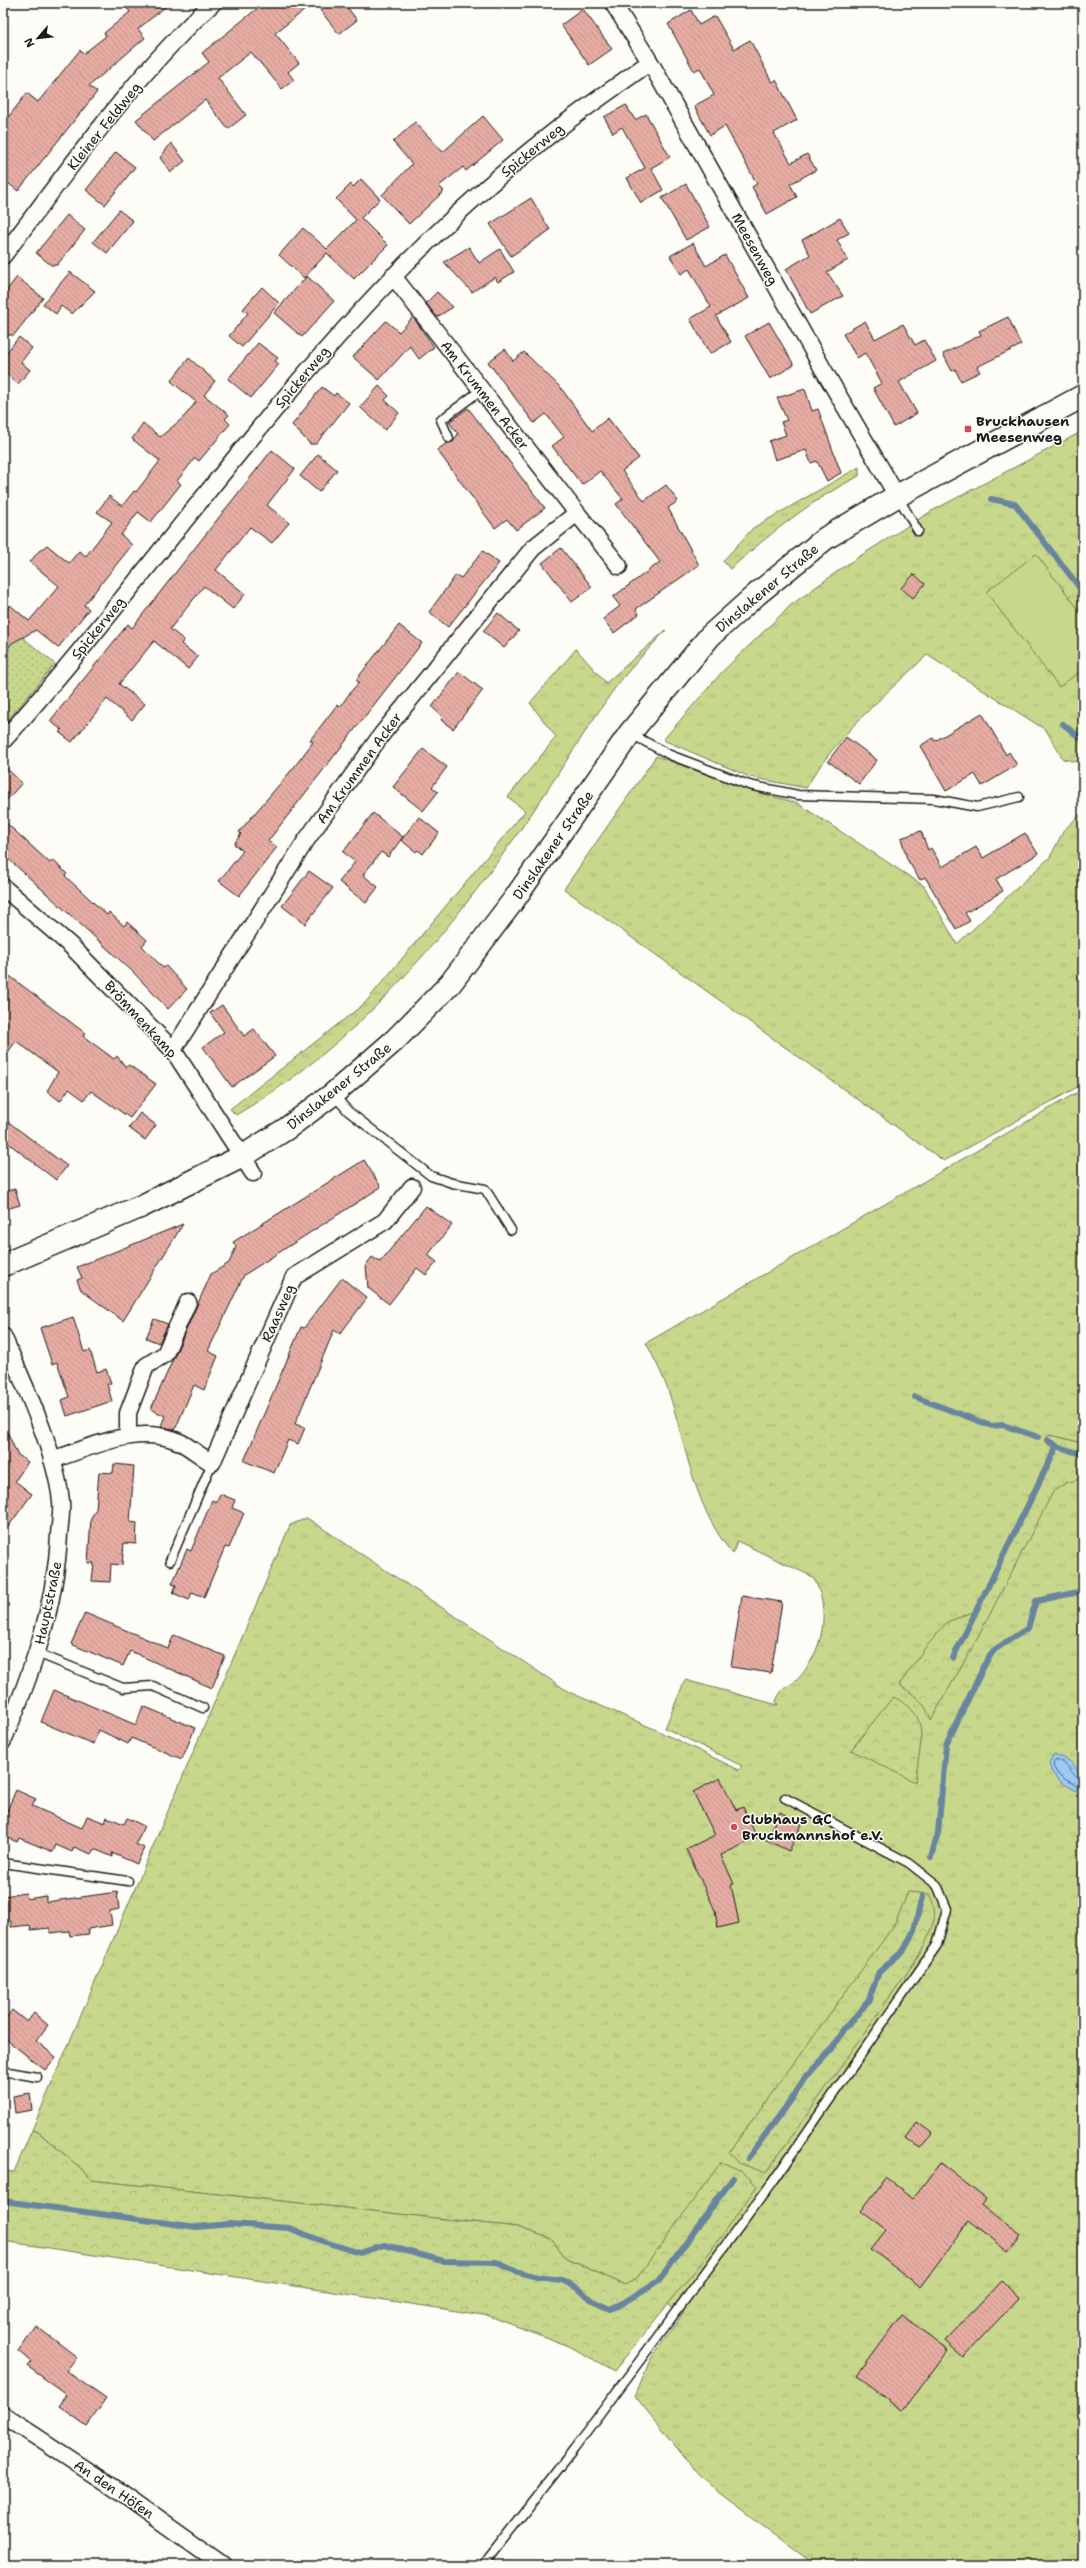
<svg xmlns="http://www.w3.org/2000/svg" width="1086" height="2568" font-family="'Shantell Sans',sans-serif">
<defs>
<pattern id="grass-tufts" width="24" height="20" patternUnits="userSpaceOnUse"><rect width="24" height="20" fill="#c7d88c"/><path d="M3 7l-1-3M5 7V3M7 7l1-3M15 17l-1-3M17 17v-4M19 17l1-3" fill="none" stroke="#aab978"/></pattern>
<pattern id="forest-crowns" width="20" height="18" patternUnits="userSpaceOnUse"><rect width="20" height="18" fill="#c7d88c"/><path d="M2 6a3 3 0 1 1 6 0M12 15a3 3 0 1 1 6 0" fill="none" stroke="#aab978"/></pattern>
<pattern id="park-dots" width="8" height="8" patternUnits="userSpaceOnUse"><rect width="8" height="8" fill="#c7d88c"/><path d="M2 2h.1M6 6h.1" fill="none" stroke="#aab978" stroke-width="1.8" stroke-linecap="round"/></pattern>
<pattern id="water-ripples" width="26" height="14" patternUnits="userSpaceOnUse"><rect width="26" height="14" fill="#9dc9f7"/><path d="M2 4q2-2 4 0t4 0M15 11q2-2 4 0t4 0" fill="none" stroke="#87acd3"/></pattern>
<pattern id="building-back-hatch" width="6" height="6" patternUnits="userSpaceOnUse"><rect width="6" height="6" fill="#e6aca3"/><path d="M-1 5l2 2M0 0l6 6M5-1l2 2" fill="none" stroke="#c5938c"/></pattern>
</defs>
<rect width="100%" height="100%" fill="#fdfcf7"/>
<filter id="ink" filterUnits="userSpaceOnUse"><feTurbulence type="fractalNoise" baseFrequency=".025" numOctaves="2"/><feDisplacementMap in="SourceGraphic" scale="8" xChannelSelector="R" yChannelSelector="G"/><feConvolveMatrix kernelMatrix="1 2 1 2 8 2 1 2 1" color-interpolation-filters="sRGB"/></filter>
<g filter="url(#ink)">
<path fill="url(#grass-tufts)" stroke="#727a54" d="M 1083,431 L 1083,763 L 1063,759 L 1046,730 L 927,655 C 882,698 838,734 806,788 L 750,777 L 663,740 L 722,672 L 791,605 L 849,563 L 930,512 Z
M 859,467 L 859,476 C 811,500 770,534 730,569 L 723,561 L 753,528 Z
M 666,630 C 648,650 628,670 612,692 C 581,736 554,782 523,826 C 444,939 356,1045 236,1115 L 230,1109 L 365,1003 L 525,811 L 508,797 L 556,737 L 530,703 L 576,649 L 606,683 Z
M 656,756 L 752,791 L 797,803 L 924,886 L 957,944 L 1050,857 L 1064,830 L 1083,812 L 1083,1084 L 944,1161 L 564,889 Z
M 1083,1089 L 1083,2565 L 815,2565 L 719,2493 L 685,2458 L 635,2396 L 650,2360 L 684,2312 L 567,2259 L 551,2239 L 517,2227 L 90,2180 L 85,2172 L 38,2132 L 32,2130 L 290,1525 L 307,1518 L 569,1692 L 652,1728 L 739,1770 L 742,1766 L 665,1728 L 685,1680 L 778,1705 L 776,1701 C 784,1683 787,1690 797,1680 C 823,1653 832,1609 813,1577 L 737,1541 L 733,1554 C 695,1510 687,1450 670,1396 C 664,1377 655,1360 646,1343 Z"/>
<path fill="url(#forest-crowns)" stroke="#727a54" d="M 1050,1435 L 1083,1443 L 1083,1478 L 1065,1483 L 1053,1492 L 976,1641 L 931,1720 C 925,1702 915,1695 899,1685 L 925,1648 L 947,1622 L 973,1612 L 1053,1448 L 1045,1442 Z
M 893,1697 C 934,1715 919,1746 915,1782 L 851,1750 Z
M 908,1892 L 929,1894 C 942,1918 929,1935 918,1957 L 766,2173 L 739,2163 L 729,2152 L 895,1924 Z
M 32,2130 L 38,2132 L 85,2172 L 91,2180 L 517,2227 L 551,2239 L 567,2259 L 625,2285 L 637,2278 L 721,2162 L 742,2171 L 757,2186 L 710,2252 L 614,2371 L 569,2346 L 489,2316 L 3,2241 L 3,2171 L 14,2172 Z"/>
<path fill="url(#park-dots)" stroke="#727a54" d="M 3,621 L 55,664 L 3,726 Z"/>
<path fill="#c7d88c" stroke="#727a54" d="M 1036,554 L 1083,615 L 1083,669 L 1059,687 L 986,592 Z"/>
<path fill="url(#water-ripples)" stroke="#69849f" d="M 1054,1754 C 1081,1762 1083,1778 1083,1802 L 1077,1791 L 1062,1783 L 1052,1773 L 1049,1763 Z"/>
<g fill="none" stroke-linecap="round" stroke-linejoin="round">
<path stroke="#506174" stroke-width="1" d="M 1083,1780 C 1071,1778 1069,1762 1056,1759 L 1053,1763 C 1055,1781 1077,1780 1083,1794"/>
<path stroke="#69849f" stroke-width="6" d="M 991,499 L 1015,504 L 1083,592
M 1063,724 L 1083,740
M 915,1397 L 992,1426 L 1003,1425 L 1038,1437
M 1047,1440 L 1057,1446
M 953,1658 L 1057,1446 L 1083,1455
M 931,1857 L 938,1833 L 946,1745 L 986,1662 L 994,1650 L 1028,1628 L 1036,1601 L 1083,1591
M 748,2158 L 794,2096 L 804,2079 L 832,2049 L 844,2028 L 858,2015 L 869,1999 L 879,1972 L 904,1950 L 914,1930 L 922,1897
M 3,2201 L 197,2227 L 230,2224 L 289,2228 L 322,2241 L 360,2253 L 384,2245 L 443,2261 L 496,2262 L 515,2271 L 537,2277 L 562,2280 L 579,2289 L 592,2301 L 610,2309 L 623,2303 L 659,2280 L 733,2178"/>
</g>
<path fill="url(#building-back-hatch)" stroke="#1c1c1c" d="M 123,3 L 170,3 L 138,29 L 145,38 L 89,86 L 97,92 L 18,191 L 3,179 L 3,124 L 27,93 L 38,102 L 80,50 L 83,54 L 106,36 L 104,33 L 130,12 Z
M 264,3 L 314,3 L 275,33 L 299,63 L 288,72 L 294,80 L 282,89 L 251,52 L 218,78 L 246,115 L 228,129 L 205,100 L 153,141 L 136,120 L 209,62 L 202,53 Z
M 329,3 L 344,3 L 357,20 L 339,34 L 320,10 Z
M 583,9 L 612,49 L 589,65 L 561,25 Z
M 691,10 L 699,25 L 715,16 L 734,49 L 750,40 L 772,82 L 776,80 L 797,120 L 774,133 L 791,163 L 807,154 L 816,170 L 790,184 L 797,197 L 767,214 L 752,187 L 757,184 L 725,126 L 710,135 L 694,106 L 714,95 L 700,68 L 694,71 L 668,24 Z
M 626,105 L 635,120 L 646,114 L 670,157 L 651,168 L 663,190 L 641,203 L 627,178 L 645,168 L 622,127 L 613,133 L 604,117 Z
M 483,116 L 503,140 L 466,171 L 463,167 L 439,186 L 444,191 L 409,224 L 382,195 L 412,164 L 393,142 L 415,122 L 443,152 Z
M 171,143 L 185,161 L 171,172 L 160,158 Z
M 116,152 L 135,167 L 105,205 L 86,190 Z
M 361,179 L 380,199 L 361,218 L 388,245 L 354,279 L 327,253 L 304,278 L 279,255 L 303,228 L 327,249 L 356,220 L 336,199 L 351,184 L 353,187 Z
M 686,184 L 710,227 L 686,240 L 662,198 Z
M 531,198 L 550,230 L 511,256 L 490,224 Z
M 119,210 L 133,221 L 107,253 L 93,242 Z
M 67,215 L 85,230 L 57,265 L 51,265 L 36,253 Z
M 840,218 L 849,233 L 837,240 L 848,260 L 827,272 L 843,296 L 810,314 L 786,269 L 810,255 L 802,240 Z
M 693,243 L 706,266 L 725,255 L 749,298 L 716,316 L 731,342 L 710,354 L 690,319 L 711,307 L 689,269 L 681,274 L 670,256 Z
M 469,247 L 479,263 L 500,249 L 514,272 L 498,282 L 495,277 L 472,292 L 444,262 Z
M 70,272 L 95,291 L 72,314 L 61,306 L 56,314 L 43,304 Z
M 307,276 L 334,301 L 302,337 L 274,313 Z
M 17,277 L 43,298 L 14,335 L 6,335 L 3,329 L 3,295 Z
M 262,287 L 279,303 L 242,347 L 229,336 L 248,313 L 243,309 Z
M 437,292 L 453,307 L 437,317 L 426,303 Z
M 413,317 L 434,347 L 419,359 L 410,346 L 379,380 L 353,357 L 386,321 L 399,332 Z
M 1008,317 L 1021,345 L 977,367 L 980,372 L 961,381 L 955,369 L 952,371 L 943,354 L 981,335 L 979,331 Z
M 865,321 L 875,339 L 903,324 L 915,345 L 924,340 L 936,361 L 899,382 L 917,413 L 894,427 L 873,388 L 882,383 L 865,353 L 857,358 L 843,334 Z
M 769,322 L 794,365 L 770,379 L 745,336 Z
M 19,337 L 32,348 L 21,362 L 30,370 L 18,384 L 3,371 L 3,357 Z
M 258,343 L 278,358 L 275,361 L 279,364 L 251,398 L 228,379 Z
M 505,349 L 513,361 L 524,352 L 561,388 L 592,431 L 608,418 L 639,458 L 622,471 L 644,501 L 666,485 L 678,501 L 668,508 L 699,565 L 636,609 L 639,614 L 614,633 L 603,619 L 620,606 L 613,597 L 660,562 L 616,504 L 623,499 L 600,471 L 582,485 L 552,446 L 564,437 L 546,414 L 534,423 L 488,362 Z
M 189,358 L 215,381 L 204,395 L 229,415 L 225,419 L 230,424 L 199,461 L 195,458 L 177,481 L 181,484 L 151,522 L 138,512 L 121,535 L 132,545 L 84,605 L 89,609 L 58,648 L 36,630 L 12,643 L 3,655 L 3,613 L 10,605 L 29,621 L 59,586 L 30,562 L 39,551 L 47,545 L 69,563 L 79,551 L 86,556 L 112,522 L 97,512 L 109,496 L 122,506 L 134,491 L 136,492 L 160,461 L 132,439 L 143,423 L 160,437 L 183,418 L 196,402 L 171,381 Z
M 379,386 L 389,396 L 385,400 L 399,413 L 385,430 L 360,407 Z
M 322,387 L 334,396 L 336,393 L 349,403 L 316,444 L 310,444 L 292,425 Z
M 805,389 L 812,411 L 818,409 L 841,473 L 827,481 L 817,461 L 811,463 L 806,450 L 775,460 L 769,441 L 786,435 L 781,422 L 787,420 L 777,398 Z
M 468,408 L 545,508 L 516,530 L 507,519 L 495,528 L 437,450 L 447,443 L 453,442 L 458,434 L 449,422 Z
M 272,450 L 295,469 L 267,505 L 289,523 L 272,543 L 250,527 L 216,570 L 245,594 L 233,609 L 204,586 L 170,629 L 184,640 L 181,644 L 198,657 L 188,669 L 154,641 L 119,684 L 145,704 L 132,720 L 107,699 L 72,742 L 60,733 L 62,730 L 50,721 L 128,624 L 132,628 Z
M 318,454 L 337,470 L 319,492 L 300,476 Z
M 561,548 L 592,587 L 572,602 L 542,563 Z
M 483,551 L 499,563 L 448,627 L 429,612 L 456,575 L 461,578 Z
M 914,574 L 925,584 L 913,598 L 901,588 Z
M 498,613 L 519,631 L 504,648 L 483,631 Z
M 399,625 L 422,643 L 268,841 L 277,847 L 239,896 L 219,881 L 243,851 L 234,844 L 241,834 L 239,832 L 295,766 L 313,742 L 310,740 L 337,705 L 340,707 L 349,694 L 359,682 L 356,680 Z
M 459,672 L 483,690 L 453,729 L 441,720 L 443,717 L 432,707 Z
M 982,713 L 1006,755 L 1009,752 L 1017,765 L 982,786 L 975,774 L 946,791 L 920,746 L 933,738 L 935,741 Z
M 846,737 L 877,760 L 859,784 L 828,761 Z
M 423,749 L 447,767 L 432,787 L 438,792 L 423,811 L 393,787 Z
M 3,765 L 22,783 L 3,804 Z
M 373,813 L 403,837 L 388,857 L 381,852 L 363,875 L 378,887 L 366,903 L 339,882 L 355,862 L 343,852 Z
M 419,817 L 439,833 L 423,854 L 418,850 L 416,852 L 401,840 Z
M 3,820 L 50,863 L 53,860 L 67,874 L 65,876 L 107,915 L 109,912 L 124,926 L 127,922 L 147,940 L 142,946 L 163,968 L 166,966 L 187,989 L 168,1009 L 132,971 L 3,854 Z
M 921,831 L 928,850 L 931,848 L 942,867 L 976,847 L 983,858 L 1025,833 L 1038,854 L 996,879 L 1003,891 L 965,913 L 970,921 L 956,929 L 925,877 L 920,880 L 907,859 L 901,838 Z
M 309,871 L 333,888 L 305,924 L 282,906 Z
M 3,971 L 85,1033 L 83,1036 L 114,1059 L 117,1056 L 126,1067 L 129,1065 L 156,1084 L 130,1118 L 91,1091 L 84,1100 L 69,1089 L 60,1101 L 47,1091 L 58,1072 L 16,1041 L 3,1059 Z
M 222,1005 L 244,1036 L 254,1029 L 275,1056 L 232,1087 L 203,1047 L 224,1032 L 210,1013 Z
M 140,1113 L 156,1125 L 145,1140 L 129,1128 Z
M 3,1118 L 67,1166 L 56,1180 L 3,1139 Z
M 364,1160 L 381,1187 L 244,1275 L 208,1351 L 218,1356 L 204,1390 L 194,1385 L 175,1430 L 161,1426 L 165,1416 L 151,1409 L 211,1274 L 229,1263 L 236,1247 L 233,1242 Z
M 15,1189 L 20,1205 L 3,1210 L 3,1192 Z
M 426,1206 L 452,1225 L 428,1255 L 437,1262 L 426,1275 L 417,1268 L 389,1304 L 368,1288 L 366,1265 L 372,1257 L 380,1262 Z
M 183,1224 L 123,1321 L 81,1290 L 77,1280 L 82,1278 L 77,1267 Z
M 342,1278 L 367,1298 L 340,1334 L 334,1330 L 295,1424 L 305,1428 L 298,1444 L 288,1440 L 274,1473 L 244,1461 L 301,1327 L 304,1328 Z
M 73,1317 L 84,1352 L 90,1350 L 97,1372 L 106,1369 L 111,1383 L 107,1384 L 112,1401 L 67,1416 L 62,1400 L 69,1397 L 57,1362 L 52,1364 L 40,1328 Z
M 154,1319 L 168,1324 L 159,1343 L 146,1338 Z
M 3,1422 L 17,1454 L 28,1462 L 15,1481 L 32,1494 L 3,1534 Z
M 114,1464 L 134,1466 L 130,1522 L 137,1523 L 136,1544 L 124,1543 L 122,1565 L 111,1564 L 110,1582 L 92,1581 L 94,1563 L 88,1563 L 91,1518 L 96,1509 L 99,1472 L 113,1473 Z
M 220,1494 L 235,1500 L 232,1508 L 244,1513 L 229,1548 L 225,1547 L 204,1597 L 192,1592 L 189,1600 L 173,1593 L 176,1585 L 172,1584 L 187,1549 L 191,1551 L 212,1500 L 216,1502 Z
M 742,1596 L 782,1602 L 771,1673 L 731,1667 Z
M 85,1613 L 168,1648 L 174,1635 L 225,1656 L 212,1688 L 130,1651 L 123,1666 L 71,1644 Z
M 54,1690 L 136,1725 L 143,1706 L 195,1728 L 182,1759 L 131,1738 L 128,1744 L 99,1730 L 93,1744 L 41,1722 Z
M 720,1778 L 736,1810 L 743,1807 L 757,1838 L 721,1855 L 734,1884 L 731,1885 L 739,1923 L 718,1928 L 715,1910 L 686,1849 L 715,1835 L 693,1792 Z
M 16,1790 L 36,1799 L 32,1806 L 82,1828 L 87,1816 L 105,1823 L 107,1817 L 124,1824 L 127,1818 L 144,1826 L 136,1844 L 144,1848 L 137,1864 L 112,1853 L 113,1857 L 94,1849 L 91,1854 L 74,1847 L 72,1852 L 56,1845 L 53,1852 L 19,1838 L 17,1842 L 3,1836 L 3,1820 Z
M 780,1812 L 802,1824 L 789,1851 L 766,1840 Z
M 117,1892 L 119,1909 L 110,1911 L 112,1925 L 88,1929 L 89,1934 L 70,1936 L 69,1931 L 50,1933 L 50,1928 L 31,1930 L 30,1925 L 11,1927 L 11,1921 L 3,1922 L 3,1896 L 26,1893 L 27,1899 L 46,1896 L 46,1902 Z
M 12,2010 L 27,2022 L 34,2013 L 48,2025 L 36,2041 L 56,2057 L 45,2070 L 3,2037 L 3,2022 Z
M 30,2093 L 32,2110 L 15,2113 L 13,2096 Z
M 917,2122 L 933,2134 L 921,2148 L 906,2137 Z
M 940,2163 L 986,2199 L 982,2204 L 1021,2236 L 1008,2252 L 969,2221 L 920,2287 L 871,2249 L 886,2230 L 861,2211 L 886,2178 L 913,2198 Z
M 1002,2281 L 1020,2297 L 963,2357 L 945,2341 Z
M 902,2315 L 948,2350 L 903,2411 L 857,2376 Z
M 36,2326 L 77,2357 L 66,2371 L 106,2399 L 87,2426 L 59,2406 L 67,2395 L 27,2366 L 31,2362 L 18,2351 Z"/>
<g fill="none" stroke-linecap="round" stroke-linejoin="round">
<g stroke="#1c1c1c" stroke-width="11">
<path id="service" d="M 449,438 L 441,420 L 481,390
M 898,497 L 918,531
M 631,734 L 670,755 L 749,785 L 798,795 L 934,799 L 977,807 L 1019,797
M 334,1095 L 348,1111 L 431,1176 L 452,1183 L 485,1189 L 511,1230
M 170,1561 L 212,1463
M 37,1653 L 123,1688 L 153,1686 L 203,1708
M 3,1863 L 128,1881
M 3,2071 L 37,2077
M 483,2565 L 574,2449 L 771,2184 L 937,1945 L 947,1909 L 937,1885 L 909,1863 L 785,1798"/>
</g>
<g stroke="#1c1c1c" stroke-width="19">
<path id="minor" d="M 613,3 L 650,62 L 823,369 L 897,496
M 3,256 C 67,172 135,74 213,3
M 577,513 L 619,566
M 3,741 C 137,590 252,423 393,277 C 442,226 495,178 551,134 C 583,109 617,86 650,62
M 3,887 L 71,946 L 173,1050 L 253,1173
M 173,1050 L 305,842 L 382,734 L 533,548 L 577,513 L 393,276
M 3,1336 C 24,1384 55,1449 61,1501 C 62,1512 60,1524 59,1534 C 56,1607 31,1675 3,1741
M 128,1435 L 128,1413 L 146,1366 L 165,1354 L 188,1302
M 52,1460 C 92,1447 141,1422 182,1443 C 192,1449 202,1457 212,1463 L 294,1277 L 385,1221 L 412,1187
M 3,2415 L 122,2493 L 223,2565"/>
</g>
<g stroke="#1c1c1c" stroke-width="25">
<path id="secondary" d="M 3,1265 L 142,1206 L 243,1156 L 286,1129 L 333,1094 L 395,1040 L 450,984 L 513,901 L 630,733 L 710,636 L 757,594 L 826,538 L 897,496 L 1083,396"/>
</g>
<use href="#service" stroke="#fdfcf7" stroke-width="8"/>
<use href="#minor" stroke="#fdfcf7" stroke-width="16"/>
<use href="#secondary" stroke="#fdfcf7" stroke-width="22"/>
</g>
</g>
<g fill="#d1495b" stroke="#fdfcf7" stroke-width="1.5">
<rect x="964" y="425" width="8" height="8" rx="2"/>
<circle cx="734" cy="1827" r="4"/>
</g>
<g text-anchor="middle" stroke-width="3" stroke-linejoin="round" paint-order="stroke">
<g font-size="14" fill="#1c1c1c" stroke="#fdfcf7">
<text transform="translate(104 126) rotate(-51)" y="5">Kleiner Feldweg</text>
<text transform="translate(532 150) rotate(-39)" y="5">Spickerweg</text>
<text transform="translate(755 249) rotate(61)" y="5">Meesenweg</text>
<text transform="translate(302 377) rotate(-50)" y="5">Spickerweg</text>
<text transform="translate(485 395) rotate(52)" y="5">Am Krummen Acker</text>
<text transform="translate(767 588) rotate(-40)" y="5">Dinslakener Straße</text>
<text transform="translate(98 628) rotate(-51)" y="5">Spickerweg</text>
<text transform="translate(359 768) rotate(-54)" y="5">Am Krummen Acker</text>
<text transform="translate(553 845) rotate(-55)" y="5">Dinslakener Straße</text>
<text transform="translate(141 1019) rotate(47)" y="5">Brömmenkamp</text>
<text transform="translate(339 1086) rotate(-39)" y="5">Dinslakener Straße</text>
<text transform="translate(278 1313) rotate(-66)" y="5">Raasweg</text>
<text transform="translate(48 1603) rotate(-78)" y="5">Hauptstraße</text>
<text transform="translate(114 2489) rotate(34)" y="5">An den Höfen</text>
</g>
<g font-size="14" font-weight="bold" fill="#1c1c1c" stroke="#fdfcf7" text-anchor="start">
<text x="976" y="426">Bruckhausen<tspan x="976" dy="16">Meesenweg</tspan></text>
<text x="742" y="1824">Clubhaus GC<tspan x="742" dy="16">Bruckmannshof e.V.</tspan></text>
</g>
</g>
<rect width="1086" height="2568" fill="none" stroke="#fdfcf7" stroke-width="16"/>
<rect x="8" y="8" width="1070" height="2552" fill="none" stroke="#1c1c1c" stroke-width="1.5" filter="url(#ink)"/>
<g transform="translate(38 38) rotate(242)" stroke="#fdfcf7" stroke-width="3" paint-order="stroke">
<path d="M0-3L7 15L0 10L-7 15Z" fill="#1c1c1c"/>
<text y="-6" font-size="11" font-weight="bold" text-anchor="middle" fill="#1c1c1c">N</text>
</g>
</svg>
